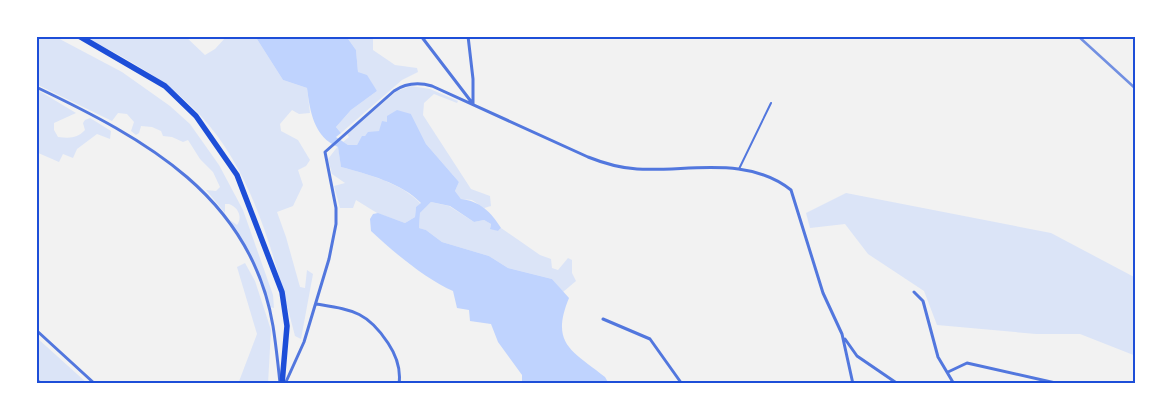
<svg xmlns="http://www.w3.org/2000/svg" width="1172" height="420" font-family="'Playfair Display',serif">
<rect width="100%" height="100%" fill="#f2f2f2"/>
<path fill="#dbe4f7" d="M 36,36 L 54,36 L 122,72 L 170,106 L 190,124 L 219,165 L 243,210 L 273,295 L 274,308 L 270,307 L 257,269 L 230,220 L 237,225 C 243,217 238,207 229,204 L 225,204 L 225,213 L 206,190 L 216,191 L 220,187 L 213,172 L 200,159 L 188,140 L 183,142 L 172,137 L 163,136 L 161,131 L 152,127 L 141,126 L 139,133 L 136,135 L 131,131 L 134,122 L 127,114 L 118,113 L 112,121 L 36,84 Z
M 83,36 L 185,36 L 205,55 L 215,49 L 226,37 L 255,36 L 283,80 L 307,88 L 310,113 L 299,114 L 292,110 L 280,124 L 281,131 L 298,140 L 310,160 L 306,166 L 298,170 L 303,185 L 293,206 L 277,212 L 286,237 L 300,287 L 305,288 L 307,270 L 313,274 L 301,339 L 295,336 C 275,260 255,174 200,115 C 167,79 125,58 83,36 Z
M 346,36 L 373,36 L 373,50 L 395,65 L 417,68 L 418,72 L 402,80 L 341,133 L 336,127 L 351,110 L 377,91 L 358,72 L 356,50 Z
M 411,86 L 430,89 L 458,101 L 457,103 L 434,94 L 424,103 L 423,115 L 471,189 L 490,196 L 491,206 L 484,208 L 472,200 L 461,199 L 455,191 L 459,182 L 426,144 L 411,114 L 387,122 L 379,131 L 362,137 L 357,145 L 348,145 L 343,142 L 349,137 L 347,134 L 397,91 Z
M 36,89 L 76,113 L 54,123 L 54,130 L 58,137 C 69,138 77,139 85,130 L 83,123 L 85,120 L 90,118 L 111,131 L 110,139 L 97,134 L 77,149 L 73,158 L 63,154 L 59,162 L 36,152 Z
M 338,146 L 341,167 C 367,174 402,183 421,204 L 416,207 L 415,217 L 405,223 L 377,213 L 356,200 L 353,208 L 340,208 L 334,186 L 345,183 L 332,174 L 328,159 Z
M 846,193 L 1051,233 L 1136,278 L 1136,356 L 1080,334 L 1036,334 L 937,325 L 924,291 L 868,254 L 845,224 L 810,228 L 806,213 Z
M 431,202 L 449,206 L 474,222 L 484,220 L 491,224 L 490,228 L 498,231 L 501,228 L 540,255 L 551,259 L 552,268 L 558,270 L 568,258 L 572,260 L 572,273 L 576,281 L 563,292 L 552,279 L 508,268 L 489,256 L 442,242 L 426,230 L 419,228 L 420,213 Z
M 245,263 L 255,281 L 271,330 L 268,384 L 238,384 L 257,334 L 237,267 Z
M 36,337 L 88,384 L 36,384 Z"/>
<path fill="#bfd3fe" d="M 255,36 L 346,36 L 356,50 L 358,72 L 367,75 L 377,91 L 351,110 L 336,127 L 341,133 L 336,137 L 348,145 L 357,145 L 362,136 L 365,136 L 368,132 L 379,131 L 382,121 L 387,122 L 387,116 L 397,110 L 411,114 L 426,144 L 459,182 L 455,191 L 461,199 C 480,201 491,212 501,228 L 498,231 L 490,229 L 491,224 L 484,220 L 474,222 L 450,206 L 431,202 L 420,213 L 419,228 L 426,230 L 442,242 L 489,256 L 508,268 L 552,279 L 569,298 C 550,344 572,351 605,377 L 609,384 L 522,384 L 522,375 L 498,342 L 491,324 L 470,321 L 469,310 L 457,308 L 453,291 C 427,280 392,251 371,231 L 370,219 L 373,214 L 378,213 L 405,223 L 415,217 L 416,207 L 421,203 C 402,183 367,174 341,167 L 338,147 C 314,137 310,112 307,88 L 283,80 Z"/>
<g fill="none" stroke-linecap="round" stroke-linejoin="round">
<path stroke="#5277de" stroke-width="2" d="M 739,169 L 771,103
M 36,380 L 44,384"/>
<path stroke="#5277de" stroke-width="3" d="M 421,36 L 473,104
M 468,36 L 473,79 L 473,104
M 36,87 C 145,139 251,196 273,326 C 276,345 278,364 280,383
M 914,292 L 923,301 L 938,357 L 954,384
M 316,304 C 352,310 367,311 388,343 C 396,355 401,370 399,384
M 603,319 L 650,339 L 682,384
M 36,330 L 95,384
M 845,339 L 857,356 L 898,384
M 948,372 L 967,363 L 1060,384
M 285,384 L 304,342 L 329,259 L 336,224 L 336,208 L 325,152 L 394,91 C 406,83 418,82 432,86 L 588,157 C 603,163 620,168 637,169 C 688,172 747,155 791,190 L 823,293 L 842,334 L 853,384"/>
<path stroke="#1d4ed8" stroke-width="5.5" d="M 79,36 L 165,86 L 196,116 L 237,175 L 282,292 L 287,326 L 282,384"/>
<path stroke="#7290e2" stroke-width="2.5" d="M 1078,36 L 1136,89"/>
</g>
<rect width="1172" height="420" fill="none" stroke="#ffffff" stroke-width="75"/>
<rect x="38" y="38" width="1096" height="344" fill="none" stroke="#1d4ed8" stroke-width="2"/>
</svg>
